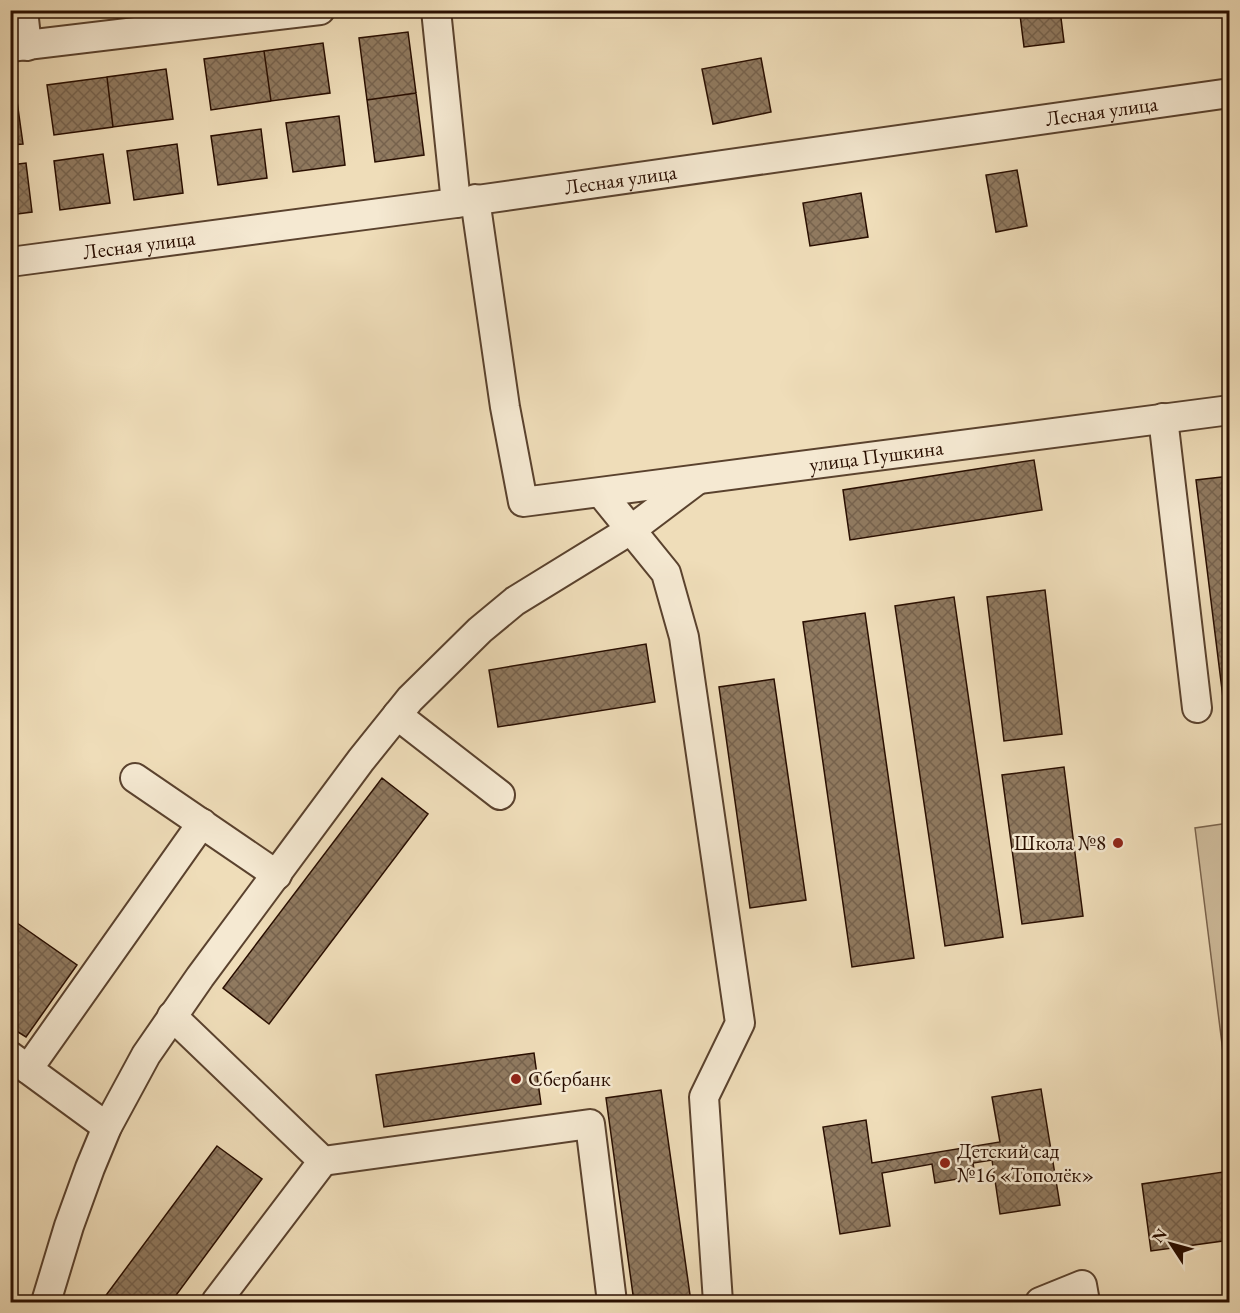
<svg xmlns="http://www.w3.org/2000/svg" width="1240" height="1313" font-family="'EB Garamond',serif">
<defs>
<pattern id="building-cross-hatch" width="8" height="8" patternUnits="userSpaceOnUse" patternTransform="scale(1.5)"><rect width="8" height="8" fill="#907a60"/><path d="M0 0l8 8M0 8l8-8" fill="none" stroke="#76624d"/></pattern>
</defs>
<rect width="100%" height="100%" fill="#efddb9"/>
<filter id="stains"><feTurbulence type="fractalNoise" baseFrequency=".00333" numOctaves="4"/><feColorMatrix values="0 0 0 0 .2 0 0 0 0 .09 0 0 0 0 .02 0 0 0 .5 -.17"/></filter>
<radialGradient id="worn" r=".72"><stop offset=".6" stop-color="#630" stop-opacity="0"/><stop offset="1" stop-color="#630" stop-opacity=".3"/></radialGradient>
<path fill="#cdba9a" stroke="#7b644d" stroke-width="1.5" d="M 1229,823 L 1230,823 L 1229,1100 L 1195,828 Z"/>
<path fill="url(#building-cross-hatch)" stroke="#290e00" stroke-width="1.5" d="M 1060,10 L 1064,42 L 1024,47 L 1020,15 Z
M 408,32 L 416,93 L 367,100 L 359,38 Z
M 323,43 L 330,93 L 271,101 L 264,51 Z
M 264,51 L 271,101 L 211,110 L 204,59 Z
M 761,58 L 771,112 L 713,124 L 702,69 Z
M 166,69 L 173,119 L 113,127 L 107,77 Z
M 107,77 L 113,127 L 54,135 L 47,85 Z
M 416,93 L 424,155 L 375,162 L 367,100 Z
M 10,94 L 16,94 L 23,144 L 10,145 Z
M 339,116 L 345,165 L 293,172 L 286,123 Z
M 261,129 L 267,178 L 218,185 L 211,136 Z
M 177,144 L 183,193 L 134,200 L 127,151 Z
M 103,154 L 110,203 L 60,210 L 54,161 Z
M 26,163 L 32,212 L 10,215 L 10,165 Z
M 1017,170 L 1027,226 L 996,232 L 986,175 Z
M 861,193 L 868,237 L 810,246 L 803,203 Z
M 1034,460 L 1042,510 L 850,540 L 843,490 Z
M 1230,476 L 1230,729 L 1227,730 L 1196,480 Z
M 1045,590 L 1062,734 L 1004,741 L 987,597 Z
M 954,597 L 1003,937 L 945,946 L 895,606 Z
M 865,613 L 914,958 L 852,967 L 803,622 Z
M 646,644 L 655,702 L 498,727 L 489,670 Z
M 774,679 L 806,900 L 750,908 L 719,687 Z
M 1064,767 L 1083,916 L 1022,924 L 1002,775 Z
M 382,778 L 428,814 L 269,1024 L 223,988 Z
M 10,918 L 77,965 L 26,1037 L 10,1027 Z
M 534,1053 L 541,1104 L 384,1127 L 376,1075 Z
M 1041,1089 L 1060,1205 L 1000,1214 L 992,1160 L 973,1163 L 975,1176 L 935,1183 L 932,1164 L 882,1173 L 890,1226 L 840,1234 L 823,1127 L 866,1120 L 872,1163 L 1000,1142 L 992,1097 Z
M 661,1090 L 691,1302 L 634,1302 L 606,1098 Z
M 217,1146 L 262,1179 L 171,1302 L 101,1302 Z
M 1230,1171 L 1230,1240 L 1151,1251 L 1142,1184 Z"/>
<g fill="none" stroke-linecap="round" stroke-linejoin="round">
<g stroke="#5a422e" stroke-width="32">
<g id="minor">
<path d="M 23,10 L 27,46"/>
<path d="M 436,10 L 456,203"/>
<path d="M 10,47 L 320,10"/>
<path id="s1" d="M 475,199 L 505,407 L 523,502 L 1230,410"/>
<path id="s2" d="M 10,262 L 456,203 L 1230,93"/>
<path d="M 1163,418 L 1197,708"/>
<path d="M 601,493 L 666,573 L 684,637 L 740,1023 L 704,1097 L 718,1302"/>
<path d="M 397,715 L 500,795"/>
<path d="M 135,778 L 277,875"/>
<path d="M 172,1016 L 323,1161 L 216,1302"/>
<path d="M 10,1056 L 107,1127"/>
<path d="M 28,1069 L 202,823"/>
<path d="M 323,1161 L 590,1124 L 612,1302"/>
<path d="M 46,1302 L 69,1226 L 90,1168 L 107,1127 L 146,1055 L 200,977 L 361,760 L 410,699 L 480,630 L 515,601 L 632,529 L 697,480"/>
<path d="M 1040,1302 L 1082,1285 L 1085,1302"/>
</g>
</g>
<use href="#minor" stroke="#f5e9d2" stroke-width="28"/>
</g>
<g fill="#8f2418" stroke="#f5e9d2" stroke-width="2">
<circle cx="1118" cy="843" r="6"/>
<circle cx="516" cy="1079" r="6"/>
<circle cx="945" cy="1163" r="6"/>
</g>
<g text-anchor="middle" stroke-width="5" stroke-linejoin="round" paint-order="stroke">
<g font-size="21" fill="#290e00" stroke="#f5e9d2">
<text dy="7" stroke="none"><textPath href="#s2" startOffset="1102">Лесная улица</textPath></text>
<text dy="7" stroke="none"><textPath href="#s2" startOffset="616">Лесная улица</textPath></text>
<text dy="7" stroke="none"><textPath href="#s2" startOffset="130">Лесная улица</textPath></text>
<text dy="7" stroke="none"><textPath href="#s1" startOffset="663">улица Пушкина</textPath></text>
</g>
<g font-size="21" fill="#290e00" stroke="#f5e9d2" text-anchor="start">
<text x="1106" y="850" text-anchor="end">Школа №8</text>
<text x="528" y="1086">Сбербанк</text>
<text x="957" y="1158">Детский сад<tspan x="957" dy="24">№16 «Тополёк»</tspan></text>
</g>
</g>
<rect width="1240" height="1313" fill="none" stroke="#efddb9" stroke-width="36"/>
<rect x="12" y="12" width="1216" height="1289" fill="none" stroke="#290e00" stroke-width="3"/>
<rect x="18" y="18" width="1204" height="1277" fill="none" stroke="#290e00" stroke-width="1.5"/>
<g transform="translate(1171 1244) rotate(306)" stroke="#f5e9d2" stroke-width="4.5" paint-order="stroke">
<path d="M0-4.5L10 22L0 15L-10 22Z" fill="#290e00"/>
<text y="-9" font-size="16" font-weight="bold" text-anchor="middle" fill="#290e00">N</text>
</g>
<rect width="100%" height="100%" filter="url(#stains)"/>
<rect width="100%" height="100%" fill="url(#worn)"/>
</svg>
